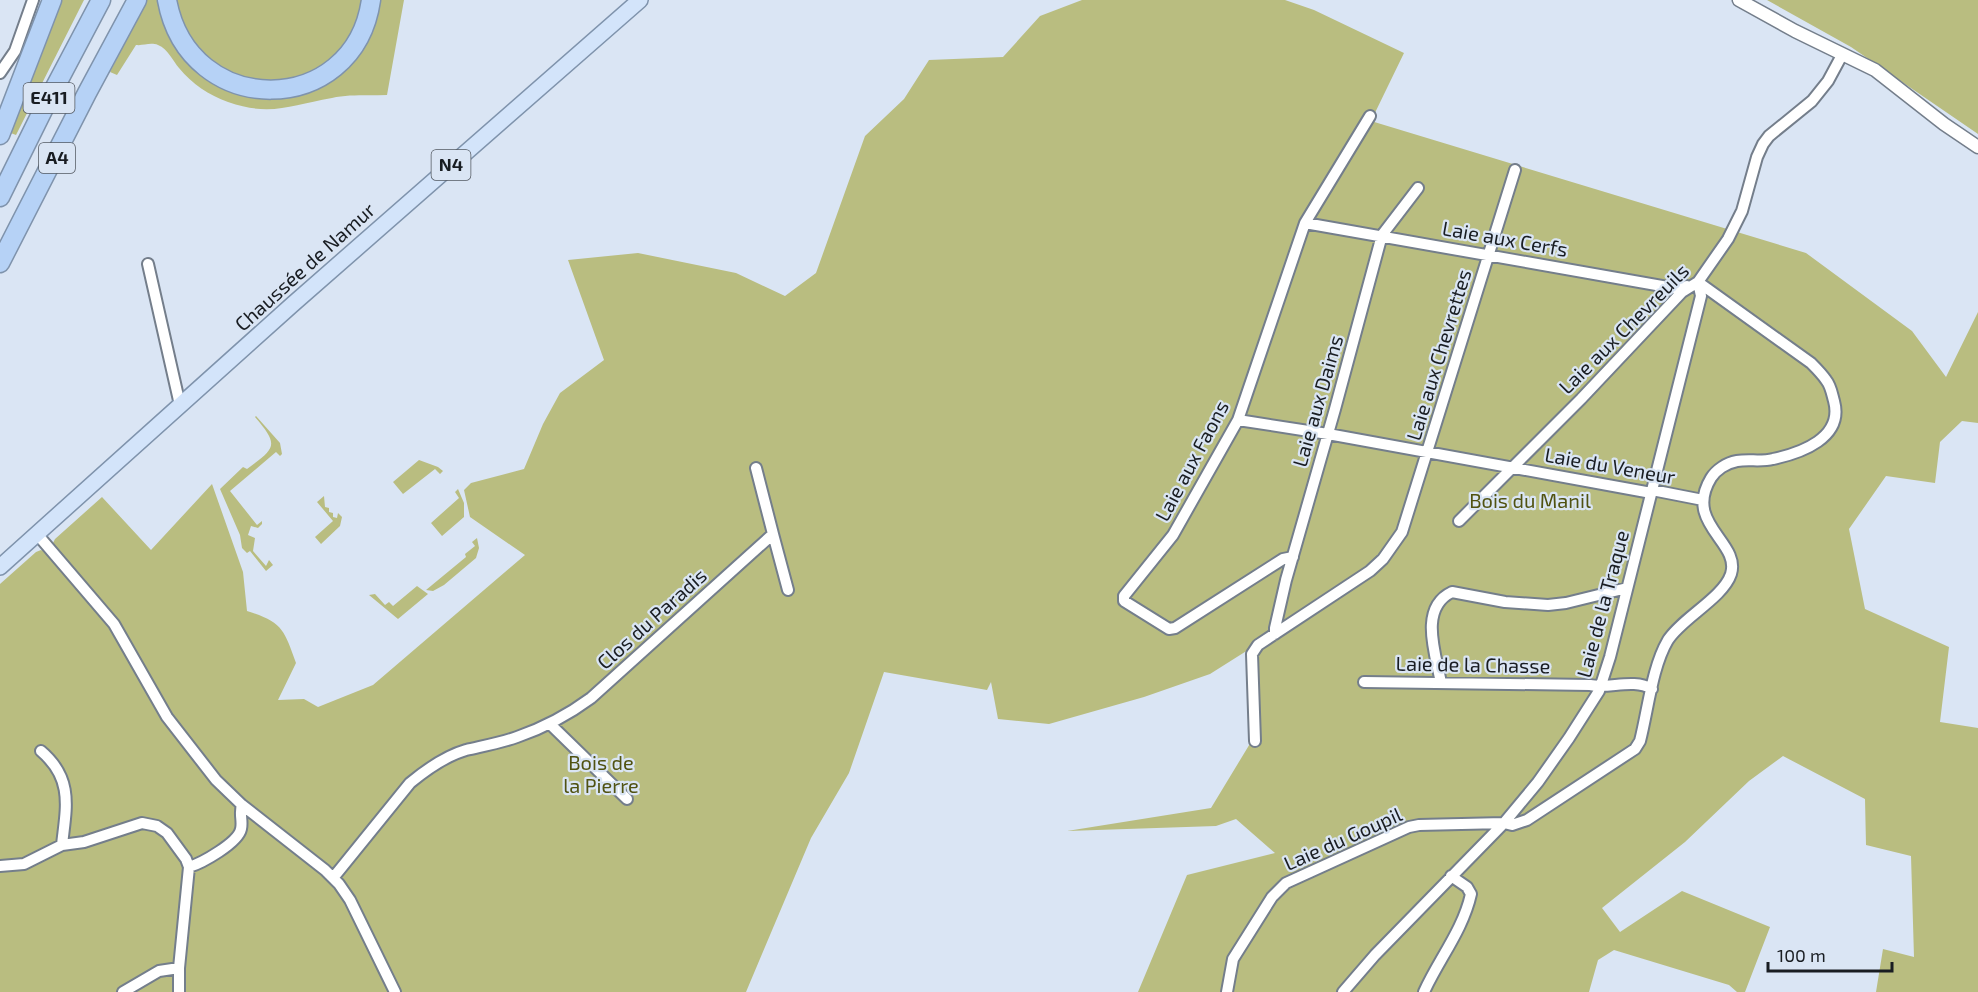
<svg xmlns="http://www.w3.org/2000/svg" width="1978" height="992" font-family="'Exo 2',sans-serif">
<rect width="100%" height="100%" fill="#dae5f4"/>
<path fill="#b9bd80" d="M 58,0 L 84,0 L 16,135 L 8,132 Z
M 146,0 L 162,0 L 219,82 L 316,84 L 376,0 L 404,0 L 387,95 C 369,96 349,94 332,98 C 291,105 271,117 228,102 C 209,95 192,84 179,68 C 173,61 168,49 158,45 C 150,42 143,46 136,45 L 117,75 L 110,72 Z
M 174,0 L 363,0 C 358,15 355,30 346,43 C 309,94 234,93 195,46 C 191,41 186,36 183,31 C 179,22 177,10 174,0 Z
M 1082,0 L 1285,0 L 1314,10 L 1404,53 L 1371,121 L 1806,253 L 1912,331 L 1946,377 L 1978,312 L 1978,423 L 1962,421 L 1940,442 L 1935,483 L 1886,476 L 1849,529 L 1865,609 L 1949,647 L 1940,722 L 1978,728 L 1978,992 L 1876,992 L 1883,949 L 1914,957 L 1911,856 L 1866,845 L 1865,799 L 1783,756 L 1749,781 L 1685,842 L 1602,908 L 1620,932 L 1682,891 L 1770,927 L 1745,992 L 1737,992 L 1729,985 L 1614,950 L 1598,960 L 1589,992 L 1138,992 L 1187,875 L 1275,853 L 1236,819 L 1216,826 L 1067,831 L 1211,808 L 1251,742 L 1248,650 L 1210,674 L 1144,697 L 1049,724 L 998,719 L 991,682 L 987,690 L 884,672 L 849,773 L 811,838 L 746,992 L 0,992 L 0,584 L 36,552 L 41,550 L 49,554 L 56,548 L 53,543 L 55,539 L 102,497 L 151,550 L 212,484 L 243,572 L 247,611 C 282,622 284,629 296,663 L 278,700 L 304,699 L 318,707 L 373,685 L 525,555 L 470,517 L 464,490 L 471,483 L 524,469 L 543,424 L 560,393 L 604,360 L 568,260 L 638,253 L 736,273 L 785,296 L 816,273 L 865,136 L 904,99 L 929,60 L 1003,57 L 1040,16 Z
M 1767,0 L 1978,0 L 1978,134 L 1851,47 Z
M 256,416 L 280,443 L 282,454 L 280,456 L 276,452 L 230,491 L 257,525 L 262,521 L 262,524 L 258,528 L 251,526 L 248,535 L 255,538 L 253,551 L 266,566 L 269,560 L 273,565 L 266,571 L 250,551 L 247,553 L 242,548 L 240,535 L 220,489 L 243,467 L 247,469 C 275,448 280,446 255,417 Z
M 419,460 L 438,467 L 443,471 L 440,474 L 435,469 L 403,494 L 393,482 Z
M 458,489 L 464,503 L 464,517 L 442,536 L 431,523 L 459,498 L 455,492 Z
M 324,496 L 325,507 L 329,508 L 329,512 L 333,513 L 333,517 L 337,518 L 338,513 L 342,517 L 340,526 L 321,544 L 315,537 L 333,521 L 317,502 Z
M 477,538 L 479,548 L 476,558 L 444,585 L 433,591 L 426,590 L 466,557 L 465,554 L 475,546 L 472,542 Z
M 417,586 L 428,594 L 398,619 L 369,595 L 375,594 L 385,605 L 389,602 L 393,606 Z"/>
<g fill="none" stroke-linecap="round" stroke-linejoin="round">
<g stroke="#747e8b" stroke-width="14">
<path id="minor" d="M 0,73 L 15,51 L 33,0
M 1305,223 L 1679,289 L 1687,286
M 148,264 L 180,405
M 1238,420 L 1328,434 L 1646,492 L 1652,490 L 1703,500
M 756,468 L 773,534
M 1459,521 L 1581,399 L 1682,292 L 1698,282 L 1728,239 L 1742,211 L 1757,157 L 1763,144 L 1769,136 L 1812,101 L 1828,81 L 1842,55
M 37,534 L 114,624 L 167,717 L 216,780 L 242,805 L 325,870 L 339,884 L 350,900 L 395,992
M 1293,557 L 1283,559 L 1175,628 L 1169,629 L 1124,601 L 1124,596 L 1173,535 L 1238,420 L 1305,223 L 1370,116
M 1275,634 L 1275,628 L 1286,580 L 1335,409 L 1382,235 L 1418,188
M 1364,682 L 1590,685 C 1610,689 1633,678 1652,689
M 1441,683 C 1436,655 1418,608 1452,592 L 1505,602 L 1548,605 L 1566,603 L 1627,588
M 550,724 L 627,799
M 1255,741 L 1252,654 L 1258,645 L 1370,571 L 1383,559 L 1402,532 L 1515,170
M 41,751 C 74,779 66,808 62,845
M 0,866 L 24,864 L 62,845 L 84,842 L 142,823 L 157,826 L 167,833 L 186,859 L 189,867
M 333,878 L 410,783 C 427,769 445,756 466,750 C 483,746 500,743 517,737 C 543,728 568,715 591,698 L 773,534 L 788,590
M 123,992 L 159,971 L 179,968
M 179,992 L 179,968 L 189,867 C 202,863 238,843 241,829 C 243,821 239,813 242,805
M 1227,992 L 1233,959 L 1272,897 L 1286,883 L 1409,827 L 1419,825 L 1504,823 L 1512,825 L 1527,820 L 1635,749 L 1640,741 C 1648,710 1652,667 1668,640 C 1682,618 1723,598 1731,574 C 1741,542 1683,524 1711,478 C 1716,470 1726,463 1737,461 C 1749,459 1761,462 1773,459 C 1801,453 1844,438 1834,401 C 1832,394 1831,386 1826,380 C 1822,374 1816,368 1811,363 L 1698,282
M 1343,992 L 1375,955 L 1504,823 L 1538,782 L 1569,738 L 1599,691 L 1610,657 L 1701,296 L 1698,282
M 1424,992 C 1439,959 1463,930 1471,894 L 1467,887 L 1451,876"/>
</g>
<g stroke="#747e8b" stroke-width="15">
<path id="tertiary" d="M 1739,0 L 1795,31 L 1875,70 L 1944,124 L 1978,147"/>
</g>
<g stroke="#7f93ac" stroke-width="18">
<path id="primary" d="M 0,567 L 293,304 L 640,0"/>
</g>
<g stroke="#7f93ac" stroke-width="21">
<path id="motorway" d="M 167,0 C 189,120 354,119 371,0
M 0,135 L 52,0
M 0,197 L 44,108 L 101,0
M 0,263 L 87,93 L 137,0"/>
</g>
<use href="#minor" stroke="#fff" stroke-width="10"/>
<use href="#tertiary" stroke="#fff" stroke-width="12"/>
<use href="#primary" stroke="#d3e4fa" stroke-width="15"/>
<use href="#motorway" stroke="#b6d2f6" stroke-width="18"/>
</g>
<g text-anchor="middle" stroke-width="4.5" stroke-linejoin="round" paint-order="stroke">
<g fill="#dae5f4" stroke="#535961" stroke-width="1.5">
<rect x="23.5" y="83" width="51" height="30" rx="4.5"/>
<rect x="39" y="143" width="36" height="30" rx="4.5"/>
<rect x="431.5" y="150" width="39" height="30" rx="4.5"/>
</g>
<g font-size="18" font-weight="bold" fill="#191d22">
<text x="49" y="104">E411</text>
<text x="57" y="164">A4</text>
<text x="451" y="171">N4</text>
</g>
<g font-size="20" fill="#191d22" stroke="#dae5f4">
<text transform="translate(1505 239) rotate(10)" y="7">Laie aux Cerfs</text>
<text transform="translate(305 267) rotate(-42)" y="7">Chaussée de Namur</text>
<text transform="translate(1624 329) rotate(-45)" y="7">Laie aux Chevreuils</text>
<text transform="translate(1439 355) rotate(-73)" y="7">Laie aux Chevrettes</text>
<text transform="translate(1318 401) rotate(-74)" y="7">Laie aux Daims</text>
<text transform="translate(1192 461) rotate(-62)" y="7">Laie aux Faons</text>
<text transform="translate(1610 466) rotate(10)" y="7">Laie du Veneur</text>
<text transform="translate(1603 604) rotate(-75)" y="7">Laie de la Traque</text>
<text transform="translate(652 619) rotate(-42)" y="7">Clos du Paradis</text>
<text transform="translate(1473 665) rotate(1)" y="7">Laie de la Chasse</text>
<text transform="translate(1343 839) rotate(-24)" y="7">Laie du Goupil</text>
</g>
<g font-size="20" fill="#505211" stroke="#dae5f4">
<text x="1530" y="508">Bois du Manil</text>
<text x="601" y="770">Bois de<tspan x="601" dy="23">la Pierre</tspan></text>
</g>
</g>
<path d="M1768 962v9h124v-9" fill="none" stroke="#191d22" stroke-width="3"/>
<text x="1777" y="962" font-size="18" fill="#191d22" stroke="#dae5f4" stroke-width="4.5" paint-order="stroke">100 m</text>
</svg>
